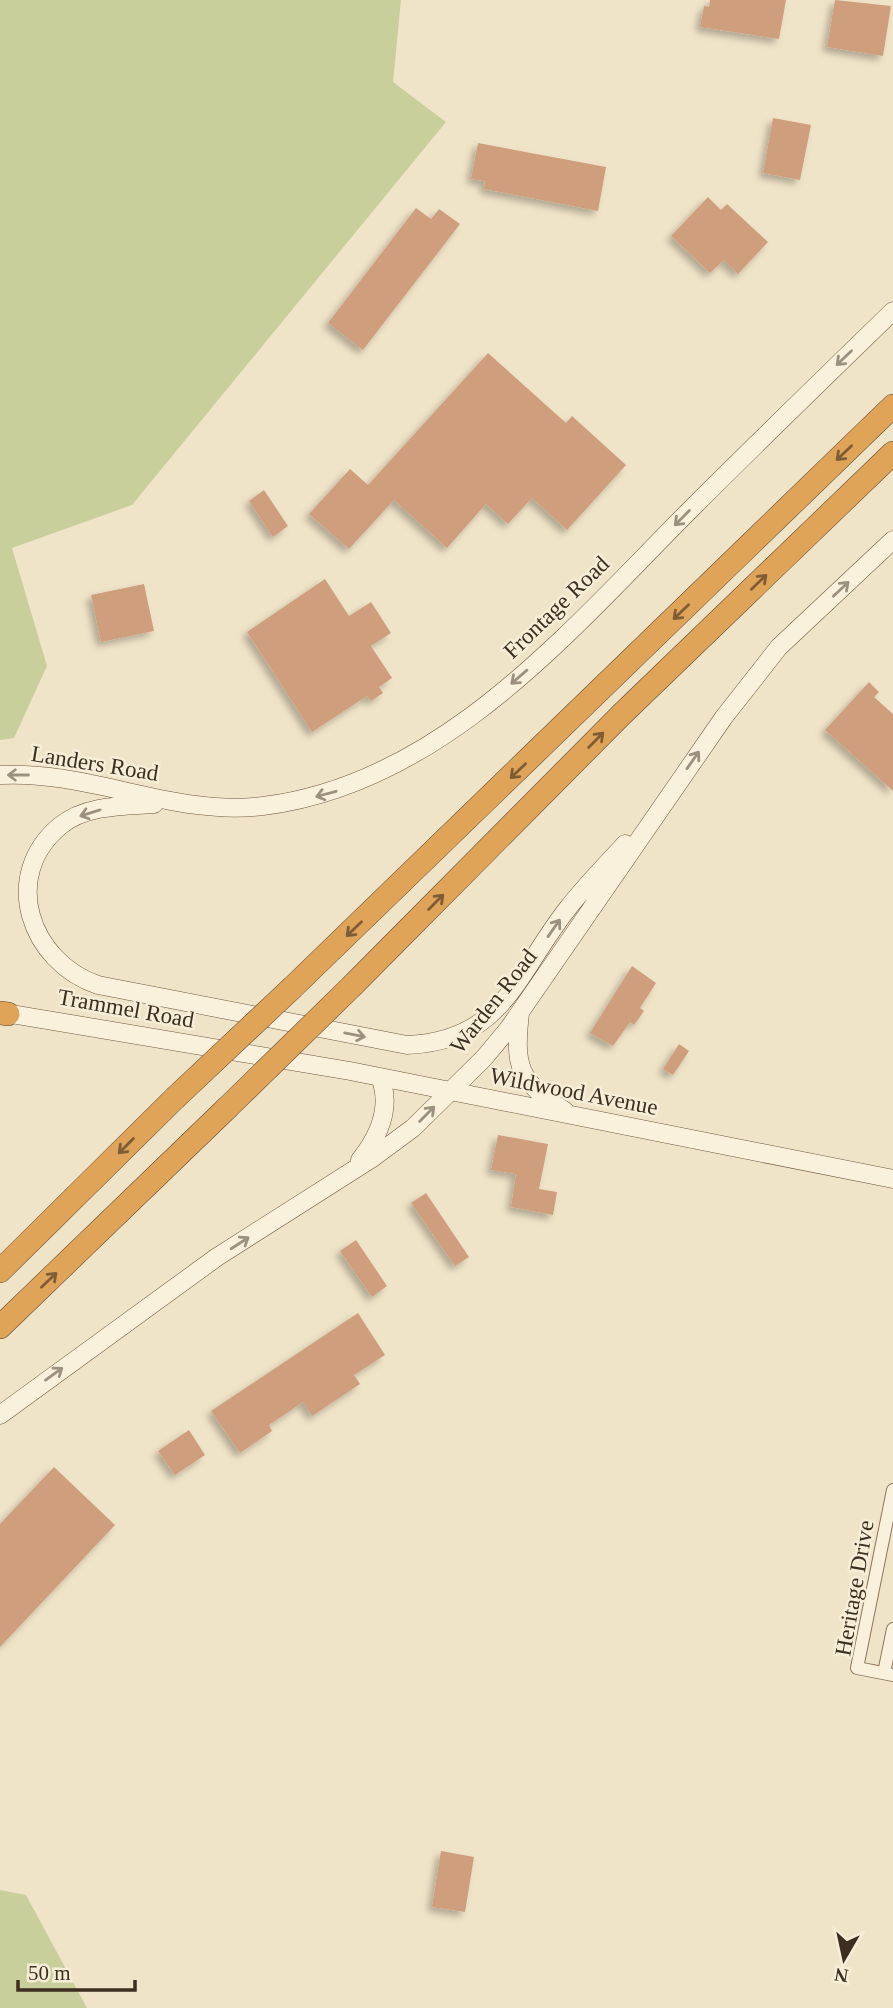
<svg xmlns="http://www.w3.org/2000/svg" width="893" height="2008" font-family="'Times New Roman',serif">
<defs>
<filter id="shadow"><feDropShadow dx="-4.5" dy="4.5" stdDeviation="3.5" flood-color="#0004"/></filter>
</defs>
<rect width="100%" height="100%" fill="#f0e4c8"/>
<path fill="#c9cf9b" d="M 0,0 L 401,0 L 393,82 L 446,122 L 132,505 L 12,548 L 47,666 L 14,738 L 0,740 Z
M 0,1890 L 26,1895 L 87,2008 L 0,2008 Z"/>
<path fill="#cf9f7d" filter="url(#shadow)" d="M 710,0 L 786,0 L 779,39 L 700,27 L 704,6 L 709,7 Z
M 835,0 L 891,6 L 883,56 L 827,47 Z
M 773,118 L 811,125 L 800,180 L 763,173 Z
M 478,143 L 606,167 L 598,211 L 484,189 L 485,181 L 471,179 Z
M 708,197 L 721,210 L 727,204 L 768,242 L 738,274 L 724,260 L 710,273 L 671,236 Z
M 416,208 L 431,219 L 439,209 L 460,224 L 363,350 L 328,323 Z
M 488,353 L 566,423 L 572,416 L 626,465 L 567,530 L 532,498 L 508,524 L 486,504 L 447,548 L 394,500 L 349,549 L 309,514 L 350,469 L 368,485 Z
M 264,490 L 288,526 L 273,537 L 249,501 Z
M 325,579 L 349,616 L 371,602 L 391,633 L 371,646 L 392,678 L 379,687 L 383,693 L 371,701 L 367,696 L 312,732 L 247,632 Z
M 144,584 L 154,631 L 101,642 L 91,595 Z
M 869,682 L 879,692 L 874,697 L 893,714 L 893,791 L 825,730 Z
M 632,966 L 656,983 L 640,1008 L 644,1011 L 634,1025 L 630,1022 L 613,1046 L 590,1033 Z
M 679,1044 L 689,1051 L 673,1075 L 663,1069 Z
M 498,1135 L 548,1144 L 539,1189 L 557,1192 L 553,1215 L 511,1207 L 516,1174 L 491,1170 Z
M 426,1193 L 469,1257 L 455,1266 L 411,1203 Z
M 356,1240 L 387,1286 L 372,1297 L 340,1251 Z
M 358,1313 L 385,1355 L 354,1375 L 360,1384 L 312,1416 L 303,1402 L 269,1425 L 272,1431 L 240,1453 L 211,1411 Z
M 189,1430 L 205,1455 L 175,1475 L 158,1451 Z
M 54,1467 L 115,1525 L 0,1647 L 0,1524 Z
M 441,1851 L 474,1857 L 465,1912 L 432,1907 Z"/>
<g fill="none" stroke-linecap="round" stroke-linejoin="round">
<g stroke="#8d765c" stroke-width="14">
<path id="minor" d="M 893,1490 L 857,1668 L 893,1675
M 884,1673 L 893,1629"/>
</g>
<g stroke="#6f573f" stroke-width="19">
<path id="secondary" d="M 0,775 C 89,770 174,817 263,806 C 443,784 571,629 691,509 C 758,442 826,376 893,311
M 154,804 C 123,806 85,805 60,826 C 0,876 30,962 98,985 L 407,1045 C 504,1041 516,974 568,908 C 586,885 606,865 625,844
M 0,1012 L 350,1071 L 893,1179
M 520,1013 C 514,1067 518,1081 565,1111
M 360,1160 C 379,1136 392,1107 380,1077
M 0,1415 L 217,1257 L 371,1159 L 413,1128 L 484,1058 L 509,1028 L 724,717 L 779,647 L 893,540"/>
</g>
<g stroke="#5b4430" stroke-width="24">
<path id="motorway" d="M 353,985 L 622,714 L 893,453
M 293,987 L 893,406
M 0,1013 L 8,1014
M 0,1271 L 175,1098
M 0,1327 L 227,1108"/>
</g>
<use href="#minor" stroke="#faf1dc" stroke-width="12"/>
<use href="#secondary" stroke="#faf1dc" stroke-width="18"/>
<use href="#motorway" stroke="#e0a458" stroke-width="23"/>
<g stroke="#5b4430" stroke-width="24" stroke-linecap="butt">
<path id="motorway-bridge" d="M 175,1098 L 293,987
M 227,1108 L 353,985"/>
</g>
<use href="#motorway-bridge" stroke="#e0a458" stroke-width="23"/>
</g>
<defs><path id="oneway-shaft" d="M-6 0H5M1.5-3L5.5 0L1.5 3" fill="none" stroke-width="1.6" stroke-linecap="round" stroke-linejoin="round" transform="scale(1.75)"/></defs>
<g stroke="#9c907e">
<use href="#oneway-shaft" transform="translate(844 358) rotate(136)"/>
<use href="#oneway-shaft" transform="translate(682 518) rotate(135)"/>
<use href="#oneway-shaft" transform="translate(841 589) rotate(-43)"/>
<use href="#oneway-shaft" transform="translate(519 677) rotate(139)"/>
<use href="#oneway-shaft" transform="translate(693 760) rotate(-55)"/>
<use href="#oneway-shaft" transform="translate(18 775) rotate(-180)"/>
<use href="#oneway-shaft" transform="translate(326 794) rotate(165)"/>
<use href="#oneway-shaft" transform="translate(90 813) rotate(163)"/>
<use href="#oneway-shaft" transform="translate(554 928) rotate(-55)"/>
<use href="#oneway-shaft" transform="translate(355 1035) rotate(11)"/>
<use href="#oneway-shaft" transform="translate(427 1114) rotate(-45)"/>
<use href="#oneway-shaft" transform="translate(240 1243) rotate(-33)"/>
<use href="#oneway-shaft" transform="translate(54 1374) rotate(-36)"/>
</g>
<g stroke="#7e5d36">
<use href="#oneway-shaft" transform="translate(844 453) rotate(136)"/>
<use href="#oneway-shaft" transform="translate(759 582) rotate(-44)"/>
<use href="#oneway-shaft" transform="translate(681 612) rotate(136)"/>
<use href="#oneway-shaft" transform="translate(596 740) rotate(-45)"/>
<use href="#oneway-shaft" transform="translate(518 771) rotate(136)"/>
<use href="#oneway-shaft" transform="translate(436 902) rotate(-45)"/>
<use href="#oneway-shaft" transform="translate(354 929) rotate(136)"/>
<use href="#oneway-shaft" transform="translate(126 1146) rotate(135)"/>
<use href="#oneway-shaft" transform="translate(49 1280) rotate(-44)"/>
</g>
<g text-anchor="middle" stroke-width="5" stroke-linejoin="round" paint-order="stroke">
<g font-size="23" fill="#3d2e20" stroke="#f7eed8">
<text transform="translate(556 607) rotate(-44)" y="8">Frontage Road</text>
<text transform="translate(95 763) rotate(9)" y="8">Landers Road</text>
<text transform="translate(493 1001) rotate(-52)" y="8">Warden Road</text>
<text transform="translate(126 1008) rotate(10)" y="8">Trammel Road</text>
<text transform="translate(574 1091) rotate(11)" y="8">Wildwood Avenue</text>
<text transform="translate(854 1588) rotate(-80)" y="8">Heritage Drive</text>
</g>
</g>
<g transform="translate(844 1959) rotate(189)" stroke="#f7eed8" stroke-width="5" paint-order="stroke">
<path d="M0-5L12 26L0 18L-12 26Z" fill="#3d2e20"/>
<text y="-10" font-size="19" font-weight="bold" text-anchor="middle" fill="#3d2e20">N</text>
</g>
<path d="M18 1980v10h117v-10" fill="none" stroke="#3d2e20" stroke-width="3.5"/>
<text x="28" y="1980" font-size="21" fill="#3d2e20" stroke="#f7eed8" stroke-width="5" paint-order="stroke">50 m</text>
</svg>
